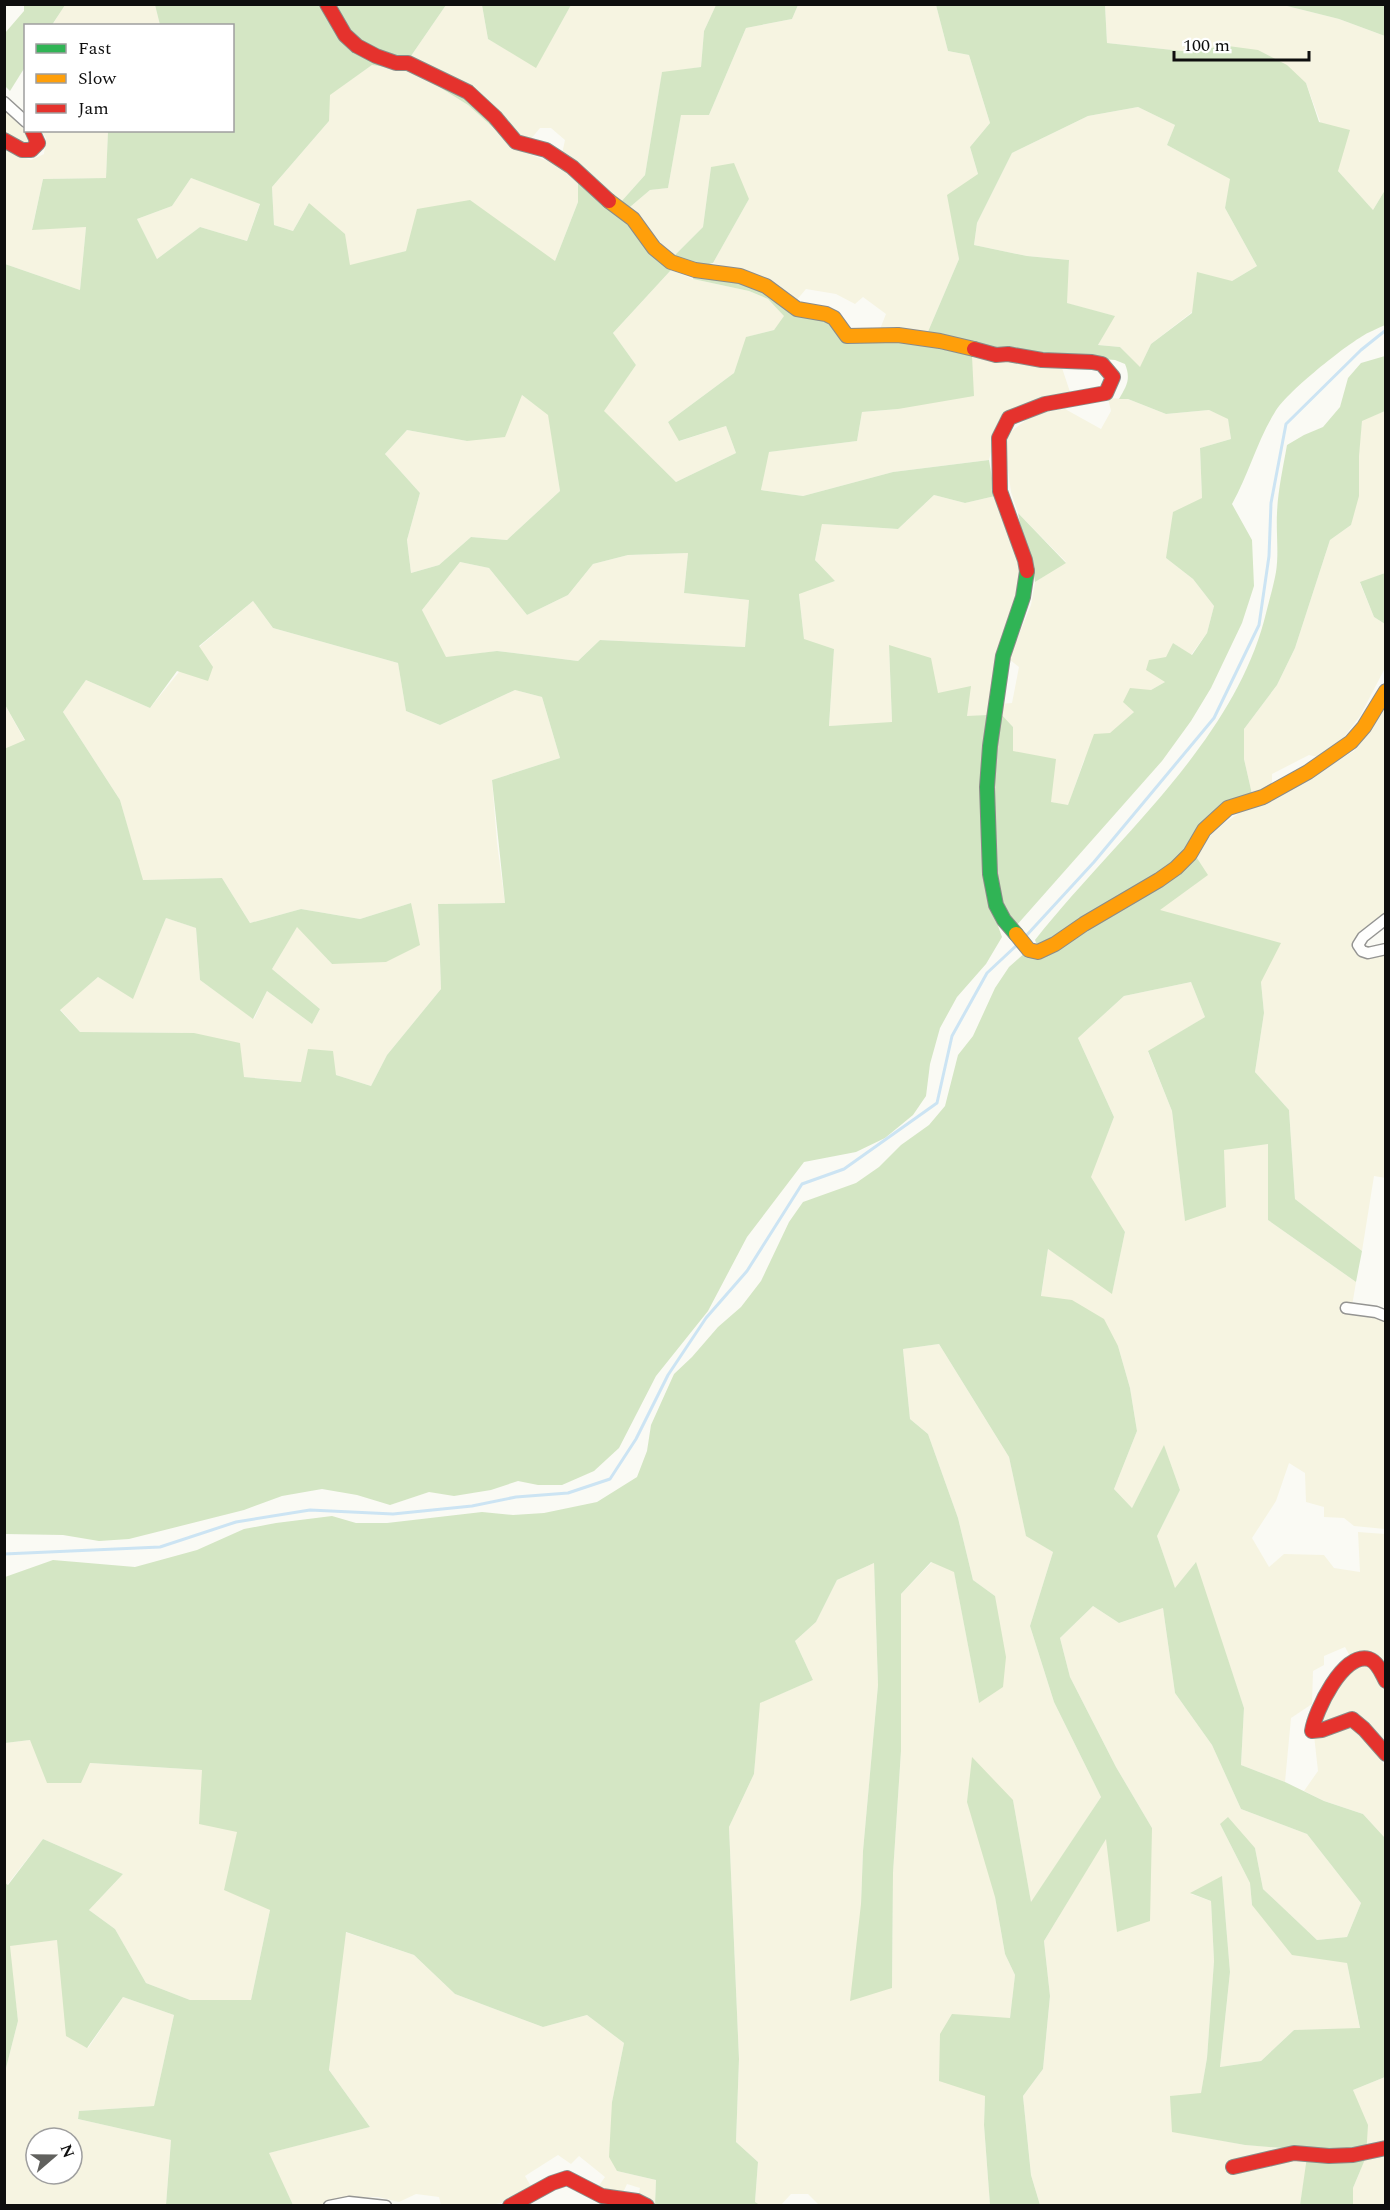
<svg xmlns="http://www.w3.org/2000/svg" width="1390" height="2210" font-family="Spectral,serif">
<rect width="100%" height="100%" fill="#fafaf4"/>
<path fill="#f6f4e1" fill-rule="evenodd" d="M 65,4 L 155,5 L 160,25 L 52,26 Z
M 446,5 L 482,5 L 488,39 L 536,67 L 571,5 L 716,5 L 704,31 L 701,67 L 662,73 L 645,175 L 620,203 L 562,154 L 565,140 L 551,128 L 540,128 L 530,140 L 522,139 L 429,65 L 411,56 Z
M 798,5 L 936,5 L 948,51 L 969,55 L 990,123 L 970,147 L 978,174 L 955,233 L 959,259 L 927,334 L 880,329 L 886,314 L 863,297 L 855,304 L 836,294 L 806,289 L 795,302 L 734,269 L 713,263 L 749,199 L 711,167 L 703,227 L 673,257 L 657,244 L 630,207 L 650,190 L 668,188 L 681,114 L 709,115 L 746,28 L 792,19 Z
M 1105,5 L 1283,5 L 1339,19 L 1385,36 L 1385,190 L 1373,210 L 1338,171 L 1306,83 L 1228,46 L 1182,51 L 1107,43 Z
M 372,65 L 406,70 L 428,80 L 468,105 L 518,150 L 556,164 L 578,181 L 578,202 L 555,261 L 406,251 L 350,266 L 309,203 L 293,231 L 274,225 L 272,187 L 329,121 L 329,95 Z
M 1138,107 L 1175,125 L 1167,145 L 1231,179 L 1225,208 L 1257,266 L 1232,281 L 1151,344 L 1140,368 L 1120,347 L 1098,345 L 1114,316 L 1066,303 L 1069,260 L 1027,256 L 974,245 L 977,223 L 1012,153 L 1088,116 Z
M 5,109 L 30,136 L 29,149 L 5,137 Z
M 41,131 L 108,131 L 106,178 L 43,179 L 32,229 L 86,227 L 80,290 L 5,264 L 4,147 L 13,153 L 31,160 L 44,154 L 46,138 Z
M 191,178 L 260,203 L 247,241 L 200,227 L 157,259 L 137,219 L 172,206 Z
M 671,270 L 693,279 L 749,291 L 768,299 L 785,316 L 774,330 L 747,337 L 734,373 L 668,422 L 680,441 L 726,426 L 736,453 L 676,482 L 603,411 L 636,365 L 613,333 Z
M 972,356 L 1062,368 L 1071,395 L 1024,406 L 999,420 L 989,460 L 893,472 L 803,496 L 761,490 L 768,452 L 857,441 L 862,412 L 898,409 Z
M 522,395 L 549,415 L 560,491 L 507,540 L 471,537 L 439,565 L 411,573 L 407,540 L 420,493 L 385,454 L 407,430 L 467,441 Z
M 1108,398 L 1128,399 L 1166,414 L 1209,410 L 1228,418 L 1231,439 L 1200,448 L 1202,498 L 1166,558 L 1193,579 L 1214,606 L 1207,633 L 1191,655 L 1173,643 L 1165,682 L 1151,690 L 1135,711 L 1084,760 L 1068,806 L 1051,802 L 1013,751 L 1013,727 L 1000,713 L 1000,704 L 1012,703 L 1019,667 L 1009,659 L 1031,605 L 1035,582 L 1066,562 L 1018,513 L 1011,492 L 1005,448 L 1008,434 L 1026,420 L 1046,412 L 1065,409 L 1101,429 L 1111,411 Z
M 1385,411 L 1385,573 L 1360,583 L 1374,617 L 1385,624 L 1385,668 L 1360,716 L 1344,737 L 1318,757 L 1309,755 L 1272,774 L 1272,786 L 1252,794 L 1244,759 L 1244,729 L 1277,685 L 1295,648 L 1330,540 L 1351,525 L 1362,420 Z
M 934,495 L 965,503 L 995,496 L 1023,576 L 987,715 L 967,717 L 938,693 L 889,645 L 892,723 L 829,726 L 834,649 L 804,640 L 799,593 L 835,581 L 815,560 L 822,524 L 898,529 Z
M 688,553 L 684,593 L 749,600 L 745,647 L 600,640 L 578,661 L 497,651 L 445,658 L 422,610 L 460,562 L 489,568 L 527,615 L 568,595 L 593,564 L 628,555 Z
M 253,601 L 273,628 L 398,663 L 406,711 L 440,725 L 515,690 L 542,697 L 560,758 L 492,780 L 497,843 L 505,903 L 438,904 L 441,989 L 387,1055 L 371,1086 L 336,1075 L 302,1082 L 244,1077 L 194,1033 L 80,1032 L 60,1009 L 98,977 L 133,998 L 166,918 L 196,928 L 200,980 L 254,1019 L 267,991 L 312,1024 L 320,1009 L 272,969 L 297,926 L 332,964 L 411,903 L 360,919 L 301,909 L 250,923 L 222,878 L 142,880 L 120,800 L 63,712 L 86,680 L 150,708 L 199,647 Z
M 4,703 L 25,741 L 5,749 L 4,749 Z
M 1385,707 L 1385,914 L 1356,948 L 1362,956 L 1385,951 L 1386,1178 L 1374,1176 L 1362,1251 L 1295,1199 L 1289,1110 L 1255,1072 L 1264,1013 L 1261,982 L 1159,910 L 1207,875 L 1195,855 L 1206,840 L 1223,824 L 1241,812 L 1267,802 L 1354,751 Z
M 1191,982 L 1205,1017 L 1148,1052 L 1172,1111 L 1185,1220 L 1224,1150 L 1268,1143 L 1268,1220 L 1356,1282 L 1351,1312 L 1385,1319 L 1385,1529 L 1354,1526 L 1344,1518 L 1324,1517 L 1324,1507 L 1306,1502 L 1305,1473 L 1289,1463 L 1276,1501 L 1252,1538 L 1269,1567 L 1284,1554 L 1324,1555 L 1334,1568 L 1360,1572 L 1358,1532 L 1385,1534 L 1385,1675 L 1351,1658 L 1345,1647 L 1324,1656 L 1324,1665 L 1313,1671 L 1312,1704 L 1291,1718 L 1285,1782 L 1241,1765 L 1244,1708 L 1195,1563 L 1175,1589 L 1157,1536 L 1180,1490 L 1164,1446 L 1132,1508 L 1114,1489 L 1137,1431 L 1130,1388 L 1118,1346 L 1041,1297 L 1048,1249 L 1112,1293 L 1125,1232 L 1090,1177 L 1114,1117 L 1078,1038 L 1124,996 Z
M 939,1344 L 1009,1457 L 1026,1535 L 1053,1552 L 1030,1626 L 1054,1702 L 1101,1797 L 1031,1903 L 1013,1800 L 995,1897 L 1005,1954 L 1015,1975 L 1010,2019 L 985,2096 L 984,2125 L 990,2205 L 819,2205 L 808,2194 L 791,2194 L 781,2205 L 760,2205 L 755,2202 L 758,2162 L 736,2142 L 739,2059 L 729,1827 L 754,1774 L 759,1703 L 813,1680 L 795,1641 L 816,1622 L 837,1580 L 874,1563 L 878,1685 L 863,1851 L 861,1904 L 892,1988 L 893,1873 L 901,1751 L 901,1594 L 932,1562 L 954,1571 L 979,1703 L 995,1596 L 973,1580 L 958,1518 L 928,1434 L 910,1419 L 903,1349 Z
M 1093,1606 L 1119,1623 L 1163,1608 L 1175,1693 L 1212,1745 L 1241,1809 L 1307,1834 L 1361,1903 L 1347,1937 L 1317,1940 L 1263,1889 L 1255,1848 L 1220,1824 L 1250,1883 L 1252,1905 L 1347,1963 L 1360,2029 L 1294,2030 L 1261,2061 L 1220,2067 L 1230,1972 L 1222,1877 L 1191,1894 L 1211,1901 L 1214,1961 L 1207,2058 L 1201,2094 L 1172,2131 L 1245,2145 L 1309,2150 L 1300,2205 L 1040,2205 L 1031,2175 L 1023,2096 L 1043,2069 L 1050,1996 L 1044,1941 L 1106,1838 L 1152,1828 L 1116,1767 L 1070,1677 L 1060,1638 Z
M 1364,1659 L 1385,1685 L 1385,1749 L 1361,1721 L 1316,1728 L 1342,1677 Z
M 1350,1724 L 1377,1752 L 1385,1767 L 1385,1838 L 1363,1814 L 1324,1801 L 1304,1791 L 1318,1771 L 1314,1735 Z
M 30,1740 L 89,1763 L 202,1770 L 237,1832 L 270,1910 L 251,2000 L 190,2000 L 146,1983 L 115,1929 L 89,1910 L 123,1874 L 43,1839 L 7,1885 L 5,1883 L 4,1743 Z
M 345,1932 L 414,1955 L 455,1994 L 543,2027 L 587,2015 L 624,2043 L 612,2102 L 617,2171 L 656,2180 L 655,2205 L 638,2197 L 640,2188 L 627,2184 L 622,2195 L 596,2190 L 605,2177 L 579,2156 L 571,2164 L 558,2155 L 525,2176 L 533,2190 L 506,2202 L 491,2205 L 441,2205 L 439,2197 L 416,2194 L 399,2202 L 378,2197 L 342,2198 L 328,2201 L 320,2205 L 293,2205 L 268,2153 L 370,2127 L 329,2070 Z
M 57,1940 L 88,2048 L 123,1997 L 174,2015 L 154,2106 L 79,2111 L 78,2119 L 171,2140 L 166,2205 L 5,2206 L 5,2072 L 18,2021 L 9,1945 ZM 36,2138 L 72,2138 L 72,2174 L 36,2174 Z
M 1385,2077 L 1385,2142 L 1366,2146 L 1353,2090 Z
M 1385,2152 L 1385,2205 L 1353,2205 L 1353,2188 L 1366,2157 Z"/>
<path fill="#d4e6c4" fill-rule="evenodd" d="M 24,5 L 65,5 L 52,25 L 26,26 L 25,67 L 10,91 L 5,86 L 5,33 L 24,11 Z
M 155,5 L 322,5 L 329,18 L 399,66 L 466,95 L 518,150 L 468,105 L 428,80 L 406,70 L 372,65 L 330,95 L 329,121 L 272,187 L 274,225 L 293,231 L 309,203 L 345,234 L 350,265 L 406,251 L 417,209 L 470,200 L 555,261 L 578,202 L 578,181 L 623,219 L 671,270 L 613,333 L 636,365 L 604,411 L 676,482 L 736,453 L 726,426 L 679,441 L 668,422 L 734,373 L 746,337 L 774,330 L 784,316 L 768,299 L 749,291 L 693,279 L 695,273 L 744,280 L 807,313 L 838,326 L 972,356 L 974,396 L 898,409 L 862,412 L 857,441 L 769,452 L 761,490 L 803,496 L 893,472 L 989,460 L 995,496 L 965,503 L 934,495 L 898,529 L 822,524 L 815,560 L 835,581 L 799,594 L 804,639 L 834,649 L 829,726 L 892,722 L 889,645 L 931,658 L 938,693 L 971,686 L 967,716 L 987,715 L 984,749 L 992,909 L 1002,937 L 986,964 L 957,997 L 940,1028 L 930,1064 L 926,1096 L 913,1115 L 885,1138 L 856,1152 L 804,1162 L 747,1237 L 708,1311 L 656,1376 L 619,1448 L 594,1471 L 562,1485 L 538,1485 L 518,1481 L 491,1490 L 454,1496 L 429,1492 L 390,1505 L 357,1495 L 322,1489 L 282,1496 L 244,1510 L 129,1539 L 99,1541 L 63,1535 L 5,1534 L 4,749 L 25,740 L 4,703 L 5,264 L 80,290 L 86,227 L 32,230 L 43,179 L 106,178 L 108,131 L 232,130 L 232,26 L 154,25 L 160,25 ZM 191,178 L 260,204 L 247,241 L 200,227 L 157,259 L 137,219 L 172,206 ZM 522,395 L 548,415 L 560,491 L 507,540 L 471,537 L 439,565 L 411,573 L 407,540 L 420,493 L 385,454 L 407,430 L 467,441 L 505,437 ZM 688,553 L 684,593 L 749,600 L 745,647 L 600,640 L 578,661 L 497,651 L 446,657 L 422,610 L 460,562 L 489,568 L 527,615 L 568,595 L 593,564 L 628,555 ZM 253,601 L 273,628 L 398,663 L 406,711 L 440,725 L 515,690 L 542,697 L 560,758 L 492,780 L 505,903 L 438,904 L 441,989 L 387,1055 L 371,1086 L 336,1075 L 333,1051 L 308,1049 L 301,1082 L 244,1077 L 240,1043 L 194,1033 L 80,1032 L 60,1010 L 98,977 L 133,999 L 166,918 L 196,928 L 200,980 L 253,1019 L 267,991 L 312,1024 L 320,1009 L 272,969 L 297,927 L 332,964 L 386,962 L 420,945 L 411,903 L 360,919 L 301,909 L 250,923 L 222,878 L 143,880 L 120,800 L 63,712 L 86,680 L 150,708 L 177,671 L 208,681 L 213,667 L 199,646 Z
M 332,5 L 446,5 L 411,56 L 395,58 L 360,43 Z
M 482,5 L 482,4 L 571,5 L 536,68 L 488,39 Z
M 716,5 L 798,5 L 792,19 L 746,28 L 709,115 L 681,115 L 668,188 L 650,190 L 630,207 L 620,203 L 645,175 L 662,72 L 701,67 L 704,31 Z
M 936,5 L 1105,5 L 1107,43 L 1182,51 L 1228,46 L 1258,50 L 1287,65 L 1306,83 L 1319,122 L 1350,130 L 1338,171 L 1373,210 L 1385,190 L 1385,325 C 1377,329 1368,332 1361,337 C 1341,349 1286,393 1275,412 C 1257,441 1249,474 1232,504 L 1252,540 L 1254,586 L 1242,623 L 1211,688 L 1191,721 L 1162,761 L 1016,926 L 1004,913 L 999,895 L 991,784 L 1000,713 L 1013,727 L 1013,751 L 1056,759 L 1051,802 L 1068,805 L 1094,734 L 1110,733 L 1134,712 L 1123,702 L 1130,688 L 1151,690 L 1165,682 L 1146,670 L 1149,660 L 1166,657 L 1173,643 L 1192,655 L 1207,633 L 1214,606 L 1193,579 L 1166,558 L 1173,512 L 1202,498 L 1200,448 L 1231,439 L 1228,419 L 1209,410 L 1166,414 L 1128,399 L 1119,399 C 1127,385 1131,379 1125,364 L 1115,360 L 992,350 L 927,334 L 959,259 L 947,195 L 978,174 L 970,147 L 990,123 L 969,55 L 948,51 ZM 1138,107 L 1175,125 L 1167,145 L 1230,179 L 1225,208 L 1257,266 L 1232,281 L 1197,272 L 1192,313 L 1151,344 L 1140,367 L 1120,347 L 1098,345 L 1115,316 L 1067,303 L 1069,260 L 1027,256 L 974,245 L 977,223 L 1012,153 L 1088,116 Z
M 1283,5 L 1385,5 L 1385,36 L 1339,19 Z
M 734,163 L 749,199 L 713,263 L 701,266 L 673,257 L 703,227 L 711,167 Z
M 1385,356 L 1385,411 L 1362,421 L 1359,456 L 1359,496 L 1351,525 L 1330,540 L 1295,648 L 1277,685 L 1244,729 L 1244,759 L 1252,794 L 1172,865 L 1038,948 L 1035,940 C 1113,841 1230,746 1264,621 C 1268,605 1273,588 1276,572 C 1279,553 1276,532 1277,513 C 1278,490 1283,468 1287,445 L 1304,435 L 1323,427 L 1340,407 L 1348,378 L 1361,363 Z
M 1018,513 L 1066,563 L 1035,582 C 1032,556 1022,538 1018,513 Z
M 1385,573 L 1385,624 L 1374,617 L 1360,582 Z
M 1195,855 L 1208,875 L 1160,910 L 1281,943 L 1261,982 L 1264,1013 L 1255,1072 L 1289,1110 L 1295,1199 L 1362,1251 L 1356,1282 L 1268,1220 L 1268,1144 L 1224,1150 L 1226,1207 L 1185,1221 L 1172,1111 L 1148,1051 L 1205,1017 L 1191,982 L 1124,996 L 1078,1038 L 1114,1117 L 1091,1177 L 1125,1232 L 1112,1294 L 1048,1249 L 1041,1296 L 1072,1300 L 1104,1319 L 1118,1346 L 1130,1388 L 1137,1431 L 1114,1489 L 1132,1508 L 1164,1445 L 1180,1490 L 1157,1536 L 1175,1588 L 1196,1562 L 1244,1708 L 1241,1765 L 1285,1782 L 1324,1801 L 1363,1814 L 1385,1838 L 1385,2077 L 1353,2090 L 1368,2125 L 1366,2157 L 1353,2188 L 1353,2205 L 1300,2205 L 1308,2150 L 1245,2145 L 1172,2132 L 1170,2096 L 1201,2093 L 1207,2058 L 1214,1961 L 1211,1901 L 1190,1893 L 1222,1876 L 1230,1972 L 1220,2067 L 1261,2061 L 1294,2030 L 1360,2028 L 1347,1963 L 1292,1955 L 1252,1905 L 1250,1883 L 1220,1824 L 1228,1817 L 1255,1848 L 1263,1889 L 1317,1940 L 1347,1937 L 1361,1903 L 1307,1834 L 1241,1809 L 1212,1745 L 1175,1693 L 1163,1608 L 1119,1623 L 1093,1606 L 1060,1638 L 1070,1677 L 1116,1767 L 1152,1828 L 1150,1921 L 1117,1932 L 1106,1839 L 1044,1941 L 1050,1996 L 1043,2069 L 1023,2096 L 1031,2175 L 1040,2205 L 990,2205 L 984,2125 L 985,2096 L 939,2081 L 940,2034 L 952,2014 L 1010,2018 L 1015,1975 L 1005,1954 L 995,1897 L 967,1802 L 972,1757 L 1013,1800 L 1031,1902 L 1101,1797 L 1054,1702 L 1030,1626 L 1053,1552 L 1026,1536 L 1009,1457 L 939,1344 L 903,1349 L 910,1419 L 928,1434 L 958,1518 L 973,1580 L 995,1596 L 1006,1657 L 1003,1687 L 979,1703 L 954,1572 L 931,1562 L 901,1594 L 901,1751 L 893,1873 L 892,1988 L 850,2001 L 861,1904 L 863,1851 L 878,1685 L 874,1563 L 837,1580 L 816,1622 L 795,1641 L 813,1680 L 760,1703 L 754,1774 L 729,1827 L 739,2059 L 736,2142 L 758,2162 L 755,2202 L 760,2205 L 655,2205 L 656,2180 L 617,2171 L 609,2157 L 612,2102 L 624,2043 L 587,2015 L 543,2027 L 455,1994 L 414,1955 L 346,1932 L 329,2070 L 370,2127 L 269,2153 L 293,2205 L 166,2205 L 171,2140 L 78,2119 L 79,2111 L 154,2106 L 174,2015 L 123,1997 L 87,2048 L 66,2036 L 57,1940 L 10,1946 L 18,2021 L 5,2072 L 5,1883 L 8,1885 L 43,1839 L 123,1874 L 89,1910 L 115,1929 L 146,1983 L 190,2000 L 251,2000 L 270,1910 L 224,1890 L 237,1832 L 199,1824 L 202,1770 L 90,1763 L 81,1783 L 47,1783 L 30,1740 L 5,1743 L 5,1577 L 53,1560 L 135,1567 L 197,1550 L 244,1529 L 276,1523 L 332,1516 L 356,1523 L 387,1523 L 482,1512 L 513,1515 L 544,1513 L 597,1502 L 637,1477 L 647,1451 L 651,1425 L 674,1374 L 692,1357 L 718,1327 L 741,1307 L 761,1281 L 789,1222 L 803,1202 L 856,1183 L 879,1167 L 901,1145 L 929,1125 L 945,1106 L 958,1055 L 973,1036 L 995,988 L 1009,967 L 1026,952 Z"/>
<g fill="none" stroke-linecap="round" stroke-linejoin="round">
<path stroke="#cce4f3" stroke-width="3" d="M 1025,937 L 1094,862 L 1214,718 L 1259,625 L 1269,556 L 1271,503 L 1286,424 L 1361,350 L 1386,330
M 4,1554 L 160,1547 L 236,1522 L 310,1510 L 393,1514 L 472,1506 L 516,1497 L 568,1493 L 610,1479 L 636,1439 L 668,1375 L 706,1318 L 747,1271 L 802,1184 L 844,1169 L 937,1103 L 952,1036 L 987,973 L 1018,944"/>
<g stroke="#949492" stroke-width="13">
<path id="street" d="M 4,102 L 26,122
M 1386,919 L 1363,937 L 1358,945 L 1362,951 L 1368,953 L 1386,949
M 1346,1308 L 1376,1312 L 1386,1316
M 329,2206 L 349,2202 L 386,2206"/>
</g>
<g stroke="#8b8b88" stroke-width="16">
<path id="fast" d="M 1016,934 L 1004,920 L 996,905 L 990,874 L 987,787 L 990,746 L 1003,656 L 1023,597 L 1027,571"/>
</g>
<g stroke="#8b8b88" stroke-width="16">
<path id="slow" d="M 609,201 L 633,219 L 654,248 L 671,262 L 695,270 L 740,276 L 766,286 L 797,309 L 826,314 L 834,318 L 847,336 L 898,335 L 940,341 L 974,349
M 1016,934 L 1029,950 L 1038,952 L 1055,944 L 1084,924 L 1159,880 L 1176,868 L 1190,854 L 1204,830 L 1228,808 L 1263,797 L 1308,772 L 1351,742 L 1364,727 L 1386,691"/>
</g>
<g stroke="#8b8b88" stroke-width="16">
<path id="jam" d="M 327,4 L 345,35 L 357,46 L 376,56 L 396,63 L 408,63 L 468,92 L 495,117 L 516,142 L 546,150 L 572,167 L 609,201
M 4,140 L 22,150 L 31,150 L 38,143 L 32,130
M 974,349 L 996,355 L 1008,354 L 1042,360 L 1092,362 L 1102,364 L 1113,377 L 1106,393 L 1045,404 L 1009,418 L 999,438 L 1000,491 L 1025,560 L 1027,571
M 1386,1681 C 1382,1674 1378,1662 1369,1659 C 1343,1652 1315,1711 1312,1731 L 1322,1730 L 1352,1719 L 1364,1729 L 1386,1754
M 1233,2167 L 1294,2153 L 1329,2156 L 1353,2155 L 1386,2148
M 510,2206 L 552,2183 L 567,2178 L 602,2196 L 637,2201 L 647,2206"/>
</g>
<use href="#street" stroke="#fefefd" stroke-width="10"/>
<use href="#fast" stroke="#30b455" stroke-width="14"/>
<use href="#slow" stroke="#ff9f0a" stroke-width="14"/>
<use href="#jam" stroke="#e5322d" stroke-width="14"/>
</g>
<rect width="1390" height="2210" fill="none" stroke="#0e0e0e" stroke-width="12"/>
<rect x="24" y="24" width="210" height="108" fill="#ffffff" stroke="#9f9f9f" stroke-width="1.5"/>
<rect x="36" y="44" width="30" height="9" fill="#30b455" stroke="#9f9f9f" stroke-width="1.5"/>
<text x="78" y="54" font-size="18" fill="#0e0e0e">Fast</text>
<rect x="36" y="74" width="30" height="9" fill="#ff9f0a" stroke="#9f9f9f" stroke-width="1.5"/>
<text x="78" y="84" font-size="18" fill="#0e0e0e">Slow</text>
<rect x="36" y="104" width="30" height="9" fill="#e5322d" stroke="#9f9f9f" stroke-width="1.5"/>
<text x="78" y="114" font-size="18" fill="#0e0e0e">Jam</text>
<g transform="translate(54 2156) rotate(70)"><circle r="28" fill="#ffffff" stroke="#9f9f9f" stroke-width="1.5"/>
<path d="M0-4.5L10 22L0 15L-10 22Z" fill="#61615e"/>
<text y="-9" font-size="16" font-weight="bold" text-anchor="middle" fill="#0e0e0e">N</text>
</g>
<path d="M1174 51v9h135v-9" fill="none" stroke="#0e0e0e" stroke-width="3"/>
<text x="1183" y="51" font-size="18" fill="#0e0e0e" stroke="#ffffff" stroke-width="4.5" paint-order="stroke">100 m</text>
</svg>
